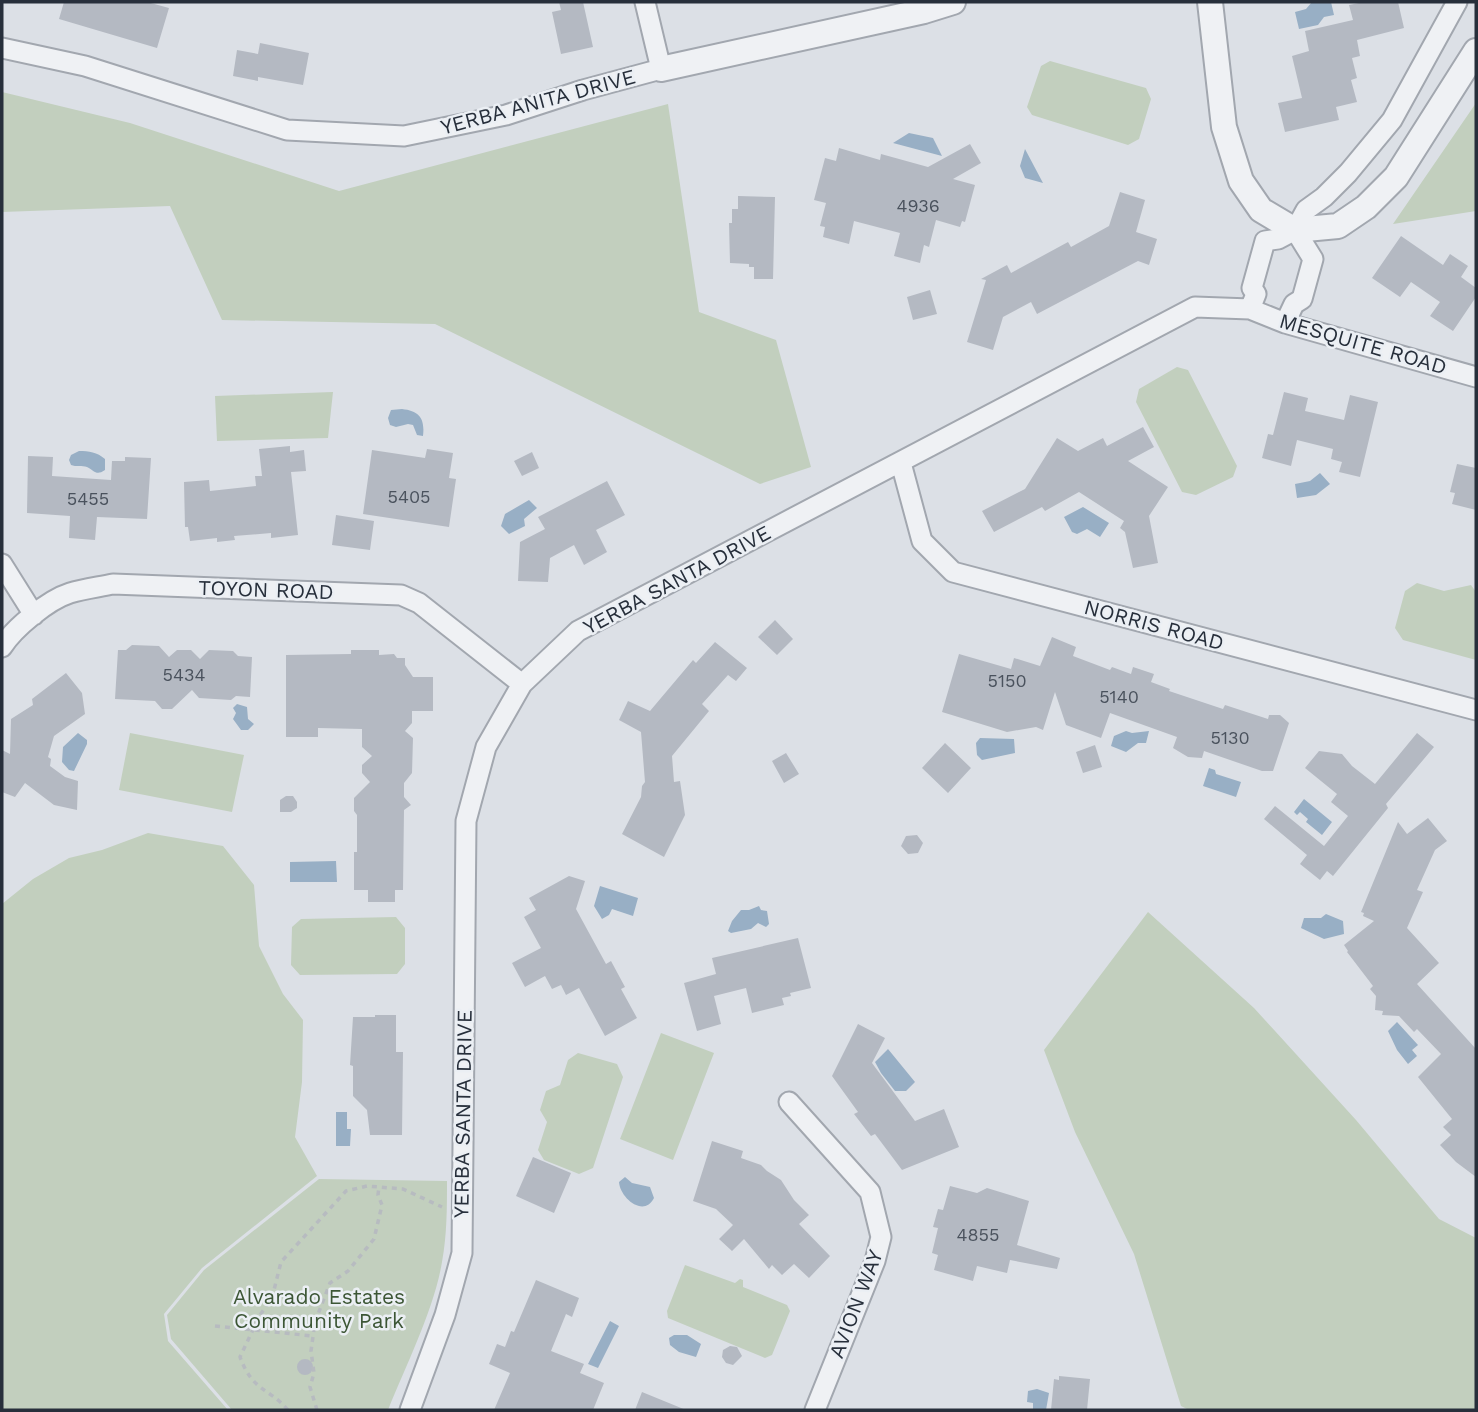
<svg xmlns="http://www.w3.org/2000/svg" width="1478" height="1412" font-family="'Work Sans',sans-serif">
<rect width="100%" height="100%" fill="#dce0e6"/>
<path fill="#c2cfbe" d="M 1050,61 L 1146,88 L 1151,99 L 1139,139 L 1128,145 L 1032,115 L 1027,107 L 1041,66 Z
M 2,92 L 130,123 L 339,191 L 668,104 L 699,312 L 776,340 L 811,467 L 760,484 L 435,324 L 222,320 L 170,206 L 2,212 Z
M 1476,103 L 1476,211 L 1393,224 Z
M 1177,367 L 1188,370 L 1237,466 L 1233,477 L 1196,495 L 1182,492 L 1136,402 L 1139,389 Z
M 333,392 L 328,438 L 217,441 L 215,396 Z
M 1417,583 L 1444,591 L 1471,585 L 1476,592 L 1476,660 L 1403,640 L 1395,628 L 1405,591 Z
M 130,733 L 244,755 L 232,812 L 119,790 Z
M 148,833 L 223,846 L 254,885 L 259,946 L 283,994 L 303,1020 L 302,1082 L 295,1137 L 317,1176 L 202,1268 L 164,1314 L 168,1341 L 228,1410 L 2,1410 L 2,904 L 33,879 L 69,858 L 102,850 Z
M 1148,912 L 1254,1008 L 1356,1120 L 1439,1219 L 1476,1238 L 1476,1410 L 1189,1410 L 1181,1406 L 1134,1254 L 1075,1132 L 1044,1050 Z
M 396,917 L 405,928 L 405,964 L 397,974 L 300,975 L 291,965 L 292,927 L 301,919 Z
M 661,1033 L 714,1053 L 673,1160 L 620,1139 Z
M 578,1053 L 617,1064 L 623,1077 L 593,1168 L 579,1174 L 544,1160 L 538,1150 L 547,1122 L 540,1110 L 546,1091 L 560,1085 L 568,1060 Z
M 319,1179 L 447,1181 C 447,1208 447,1235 442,1262 C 434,1310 406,1365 388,1410 L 232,1410 L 171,1339 L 167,1315 L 204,1270 Z
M 685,1265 L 735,1283 L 740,1279 L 743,1280 L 743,1287 L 787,1305 L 790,1311 L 772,1355 L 765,1358 L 668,1318 L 667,1311 Z"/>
<path fill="#98afc5" d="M 1312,2 L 1331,2 L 1334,15 L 1324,17 L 1318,25 L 1299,29 L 1295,12 L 1306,9 Z
M 909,133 L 933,138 L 942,156 L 893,143 Z
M 1025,149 L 1043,183 L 1025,178 L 1020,166 Z
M 402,409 C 420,411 425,419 423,436 L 417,435 L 413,425 L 408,424 L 396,427 L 390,425 L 388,418 L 391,410 Z
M 79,451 C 89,451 97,452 105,459 L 105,470 C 96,476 95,471 87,467 C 82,465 76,467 71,465 L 69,460 L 71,455 Z
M 1320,473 L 1330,484 L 1316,495 L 1297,498 L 1295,484 L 1310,481 Z
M 529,500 L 537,508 L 524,519 L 525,526 L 509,534 L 501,526 L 505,514 Z
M 1083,507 L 1109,523 L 1100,537 L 1087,529 L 1077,534 L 1072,532 L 1064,517 Z
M 237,704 L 247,707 L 248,719 L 254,724 L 248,730 L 241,730 L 233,719 L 236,713 L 233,708 Z
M 1126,731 L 1132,733 L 1149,731 L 1146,743 L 1138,743 L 1126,752 L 1111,746 L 1114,736 Z
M 78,733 L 87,740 L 87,744 L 74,771 L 69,770 L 62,762 L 63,747 Z
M 980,738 L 1014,739 L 1015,753 L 982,760 L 977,755 L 976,743 Z
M 1209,768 L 1215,770 L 1216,774 L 1241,782 L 1236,797 L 1203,786 Z
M 1304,799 L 1332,822 L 1322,835 L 1306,822 L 1308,819 L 1300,812 L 1297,815 L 1294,812 Z
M 336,861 L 337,882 L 290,882 L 290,862 Z
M 600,886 L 638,898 L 633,916 L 612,909 L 609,915 L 602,919 L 594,906 Z
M 759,906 L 761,910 L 767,911 L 769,924 L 766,927 L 758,923 L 751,929 L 731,933 L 728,931 L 732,921 L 741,910 L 749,910 Z
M 1326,914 L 1343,921 L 1344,934 L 1324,939 L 1301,928 L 1304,918 L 1321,918 Z
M 1397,1022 L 1418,1045 L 1412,1050 L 1417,1056 L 1408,1064 L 1397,1050 L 1388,1031 Z
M 888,1049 L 915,1082 L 906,1091 L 895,1091 L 881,1073 L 875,1062 Z
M 336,1112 L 347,1112 L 347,1129 L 351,1129 L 350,1146 L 336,1146 Z
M 625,1177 L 632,1183 L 650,1187 L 654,1198 C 644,1218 620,1198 619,1182 Z
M 610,1321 L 619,1326 L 598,1368 L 588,1364 Z
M 674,1335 L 687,1335 L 701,1344 L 696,1357 L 679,1352 L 670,1345 L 669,1338 Z
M 1037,1389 L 1049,1393 L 1046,1410 L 1033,1410 L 1033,1403 L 1027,1402 L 1028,1391 Z"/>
<path fill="#b4b9c2" d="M 64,2 L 147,2 L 169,8 L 157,48 L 59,19 Z
M 559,2 L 583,2 L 593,47 L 561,54 L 552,12 L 561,10 Z
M 1364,2 L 1398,2 L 1404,28 L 1357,40 L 1360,56 L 1352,58 L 1357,78 L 1351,80 L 1357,102 L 1336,107 L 1339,120 L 1285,132 L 1278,103 L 1302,98 L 1292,56 L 1309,51 L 1305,31 L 1353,20 L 1349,5 Z
M 260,43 L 309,53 L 303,85 L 258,77 L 258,81 L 233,76 L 237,50 L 258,54 Z
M 970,144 L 981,163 L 953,179 L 975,185 L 965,222 L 962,221 L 960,227 L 936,220 L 929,247 L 924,245 L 920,263 L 894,256 L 900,233 L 854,221 L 849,244 L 823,237 L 825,227 L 820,226 L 826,203 L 814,200 L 825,158 L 836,161 L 839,148 L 880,160 L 881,154 L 928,167 Z
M 1120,192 L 1145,200 L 1136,232 L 1157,239 L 1149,265 L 1138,261 L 1037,314 L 1031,302 L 1003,317 L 993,350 L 967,342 L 986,280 L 981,279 L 1007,265 L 1011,273 L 1068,242 L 1071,247 L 1109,226 Z
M 738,196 L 775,197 L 773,279 L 754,279 L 754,267 L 749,267 L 749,264 L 730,263 L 729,223 L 732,223 L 732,209 L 738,209 Z
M 1401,236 L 1443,265 L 1450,254 L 1468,266 L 1461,277 L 1476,288 L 1476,297 L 1453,331 L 1430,316 L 1440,302 L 1411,282 L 1400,297 L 1372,278 Z
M 930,290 L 937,314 L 913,320 L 907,297 Z
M 1284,392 L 1308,398 L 1305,411 L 1344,420 L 1350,395 L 1378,402 L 1360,477 L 1339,472 L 1342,462 L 1331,459 L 1333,449 L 1297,440 L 1291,466 L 1262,458 L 1268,434 L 1273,435 Z
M 1143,427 L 1154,447 L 1128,461 L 1168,487 L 1149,516 L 1158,563 L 1133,568 L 1125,532 L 1120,528 L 1124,521 L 1079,492 L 1045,511 L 1042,507 L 994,532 L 982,511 L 1025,489 L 1057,438 L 1078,451 L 1103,438 L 1107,446 Z
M 290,446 L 290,452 L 304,450 L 306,471 L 291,472 L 298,535 L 271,538 L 271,533 L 234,536 L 235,540 L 217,542 L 217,538 L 190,541 L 188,527 L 185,527 L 184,482 L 209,480 L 210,491 L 256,486 L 255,476 L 262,476 L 259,449 Z
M 427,449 L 453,453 L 449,478 L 456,479 L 449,527 L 363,514 L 372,450 L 425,458 Z
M 532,452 L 539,468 L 522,476 L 514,461 Z
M 28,456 L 53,457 L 52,476 L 111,480 L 112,461 L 125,461 L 125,457 L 151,458 L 147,519 L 97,517 L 95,540 L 69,538 L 70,516 L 27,513 Z
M 1457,464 L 1476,468 L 1476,510 L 1452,504 L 1455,493 L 1450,492 Z
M 607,481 L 625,515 L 596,530 L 607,552 L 584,565 L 574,545 L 550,558 L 548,582 L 518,581 L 520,542 L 545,529 L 538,517 Z
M 336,515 L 374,521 L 370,550 L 332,545 Z
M 775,620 L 793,639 L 777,655 L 758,637 Z
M 1052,637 L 1076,647 L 1073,656 L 1110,670 L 1112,667 L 1131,674 L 1133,667 L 1154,674 L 1151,682 L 1170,689 L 1169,691 L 1223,709 L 1225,705 L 1268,719 L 1269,715 L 1280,715 L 1289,723 L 1273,771 L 1262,771 L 1204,751 L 1202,758 L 1188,757 L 1173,748 L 1177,737 L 1110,713 L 1101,738 L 1066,725 L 1055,692 L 1043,730 L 1036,727 L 1007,732 L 942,712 L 959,654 L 1011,669 L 1014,658 L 1040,666 Z
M 715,642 L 747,668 L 736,681 L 728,675 L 702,704 L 709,711 L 672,756 L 674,782 L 680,781 L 685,815 L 664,857 L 622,834 L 641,797 L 642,786 L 645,782 L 641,732 L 619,720 L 628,701 L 650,711 L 693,660 L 696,663 Z
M 132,645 L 159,646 L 169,657 L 177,650 L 191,650 L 200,659 L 209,650 L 233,651 L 238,656 L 252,657 L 250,697 L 236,696 L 231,700 L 199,698 L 192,690 L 172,709 L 162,709 L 155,701 L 115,699 L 118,650 L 126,650 Z
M 351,650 L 379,650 L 379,655 L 394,654 L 397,658 L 405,658 L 405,665 L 413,677 L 433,677 L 433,711 L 412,711 L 412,723 L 405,731 L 413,738 L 412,773 L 404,783 L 404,797 L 411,805 L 404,810 L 403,890 L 395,890 L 395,902 L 368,902 L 368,890 L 354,890 L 354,852 L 357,852 L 357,815 L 354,811 L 354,798 L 370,782 L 362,773 L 362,765 L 372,756 L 362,747 L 362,729 L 318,728 L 318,737 L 286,737 L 286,655 L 351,654 Z
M 66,673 L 82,693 L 85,714 L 54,736 L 48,757 L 51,759 L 50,766 L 65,777 L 78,781 L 77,810 L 54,805 L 25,783 L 15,797 L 2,792 L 2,750 L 10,754 L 11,719 L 33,705 L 32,699 Z
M 1417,733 L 1434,747 L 1386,804 L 1388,808 L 1333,876 L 1327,871 L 1320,880 L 1300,864 L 1307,855 L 1264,819 L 1275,806 L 1324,846 L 1348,816 L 1331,802 L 1337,794 L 1305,768 L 1319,751 L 1342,754 L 1352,766 L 1375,784 Z
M 945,743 L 971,768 L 948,793 L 922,768 Z
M 1095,745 L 1102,767 L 1083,773 L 1076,752 Z
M 786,753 L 799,774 L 784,783 L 772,761 Z
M 286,796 L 293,796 L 297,802 L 297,808 L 291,812 L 280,812 L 280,800 Z
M 1428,818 L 1447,841 L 1435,850 L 1417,890 L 1423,892 L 1407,928 L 1439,963 L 1417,984 L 1476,1049 L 1476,1177 L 1456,1162 L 1440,1145 L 1451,1135 L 1443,1127 L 1452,1119 L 1418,1077 L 1441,1054 L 1417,1029 L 1414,1032 L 1399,1016 L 1382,1015 L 1383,1011 L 1375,1010 L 1376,996 L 1370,989 L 1373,986 L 1347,952 L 1348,951 L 1344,945 L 1374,921 L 1363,916 L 1364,913 L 1361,912 L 1398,822 L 1407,834 Z
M 917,835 L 923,843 L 918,853 L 908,854 L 901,846 L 906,836 Z
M 569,876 L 585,881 L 576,909 L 606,964 L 611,961 L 625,987 L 621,989 L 637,1018 L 605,1036 L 579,988 L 566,995 L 561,985 L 552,989 L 545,976 L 525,987 L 512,963 L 541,948 L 524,917 L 536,910 L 529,898 Z
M 798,938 L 811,988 L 790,993 L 791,996 L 782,998 L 784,1005 L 752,1013 L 746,988 L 714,996 L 721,1024 L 697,1031 L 684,983 L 716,974 L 712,958 Z
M 375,1015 L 396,1015 L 396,1052 L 403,1052 L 402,1135 L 370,1135 L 367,1110 L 353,1096 L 353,1066 L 350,1065 L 353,1017 L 375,1017 Z
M 858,1024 L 885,1038 L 872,1063 L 915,1121 L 944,1109 L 959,1147 L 902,1170 L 875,1134 L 871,1136 L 854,1114 L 858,1112 L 832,1076 Z
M 712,1141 L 743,1151 L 741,1158 L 761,1165 L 767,1171 L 781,1180 L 794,1200 L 809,1215 L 799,1224 L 830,1256 L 809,1278 L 794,1264 L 782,1275 L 772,1265 L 769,1269 L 744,1239 L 732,1251 L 719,1239 L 733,1225 L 716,1209 L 693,1201 Z
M 533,1157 L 571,1173 L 554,1213 L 516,1196 Z
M 950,1186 L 977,1193 L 987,1188 L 1029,1201 L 1017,1245 L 1060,1258 L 1057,1269 L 1010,1260 L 1007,1273 L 977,1266 L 973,1281 L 934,1270 L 938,1255 L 932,1253 L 938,1228 L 933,1227 L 938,1209 L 943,1210 Z
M 536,1280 L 579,1298 L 572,1317 L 566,1314 L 551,1351 L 584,1364 L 580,1373 L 604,1383 L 593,1410 L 494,1410 L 510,1373 L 489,1364 L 497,1344 L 505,1347 L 511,1331 L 514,1332 Z
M 730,1346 L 737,1347 L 742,1356 L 733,1365 L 726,1363 L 722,1357 L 723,1350 Z
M297 1367a8 8 0 1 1 16 0a8 8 0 1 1-16 0Z
M 1059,1376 L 1090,1379 L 1087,1410 L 1051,1410 L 1054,1379 L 1059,1380 Z
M 642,1392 L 686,1410 L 635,1410 Z"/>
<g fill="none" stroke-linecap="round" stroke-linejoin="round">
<g stroke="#a2a7af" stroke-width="23">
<path id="minor" d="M 2,48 L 85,66 L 287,130 L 404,136 L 506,115 L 583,90 L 661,69 L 645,2
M 1295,230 L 1306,210 L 1324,197 L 1348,173 L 1392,120 L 1457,2
M 1250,309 L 1256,294 L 1252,288 L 1265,241 L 1278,239 L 1295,230
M 1285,323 L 1294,304 L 1302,299 L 1313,259 L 1295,230
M 901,463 L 922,541 L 953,572 L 1476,710
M 2,564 L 34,615
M 2,647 C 14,628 48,600 70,593 C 83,589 99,587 113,584 L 401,595 L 419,603 L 522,684
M 789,1102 L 870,1192 L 881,1237 L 875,1261 L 815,1410
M 410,1410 L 445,1315 L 462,1253 L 466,821 L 486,747 L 522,684 L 578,631 L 1195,307 L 1250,309 L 1285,323 L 1476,377"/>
</g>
<g stroke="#a2a7af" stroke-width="28">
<path id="tertiary" d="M 1210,2 L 1224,127 L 1241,181 L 1261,210 L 1295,230 L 1338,226 L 1366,207 L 1396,177 L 1476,51
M 661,69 L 924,11 L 953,2"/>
</g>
<path stroke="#b7bbc0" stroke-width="3.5" stroke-dasharray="5 5" stroke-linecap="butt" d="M 215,1326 L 313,1336
M 288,1410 C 268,1387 253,1392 240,1357 L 260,1315 L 272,1298 L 281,1262 L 346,1191 L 367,1186 L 403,1189 L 442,1207
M 317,1410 L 310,1387 L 314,1373 L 311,1351 L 315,1322 L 330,1283 L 348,1271 L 374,1239 L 382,1205 L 378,1195 L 379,1186"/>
<use href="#minor" stroke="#eff1f4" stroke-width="19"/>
<use href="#tertiary" stroke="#eff1f4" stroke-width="24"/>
</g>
<g text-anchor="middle" stroke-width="5" stroke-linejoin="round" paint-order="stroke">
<g font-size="18" fill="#4a525d">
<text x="918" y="212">4936</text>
<text x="409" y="503">5405</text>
<text x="88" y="505">5455</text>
<text x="184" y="681">5434</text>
<text x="1007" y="687">5150</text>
<text x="1119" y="703">5140</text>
<text x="1230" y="744">5130</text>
<text x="978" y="1241">4855</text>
</g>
<g font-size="21" fill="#272f3b" stroke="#ebeff4">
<text transform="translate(538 102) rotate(-15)" y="7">YERBA ANITA DRIVE</text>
<text transform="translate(1363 344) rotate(16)" y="7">MESQUITE ROAD</text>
<text transform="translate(677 580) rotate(-28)" y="7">YERBA SANTA DRIVE</text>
<text transform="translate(266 590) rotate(2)" y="7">TOYON ROAD</text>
<text transform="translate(1154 625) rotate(15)" y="7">NORRIS ROAD</text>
<text transform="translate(463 1114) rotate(-89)" y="7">YERBA SANTA DRIVE</text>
<text transform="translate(856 1304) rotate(-69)" y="7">AVION WAY</text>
</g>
<g font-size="21" fill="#3c5635" stroke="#ebeff4">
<text x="319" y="1304">Alvarado Estates<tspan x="319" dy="24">Community Park</tspan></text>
</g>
</g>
<rect width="1478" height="1412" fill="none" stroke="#272f3b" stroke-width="7"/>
</svg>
